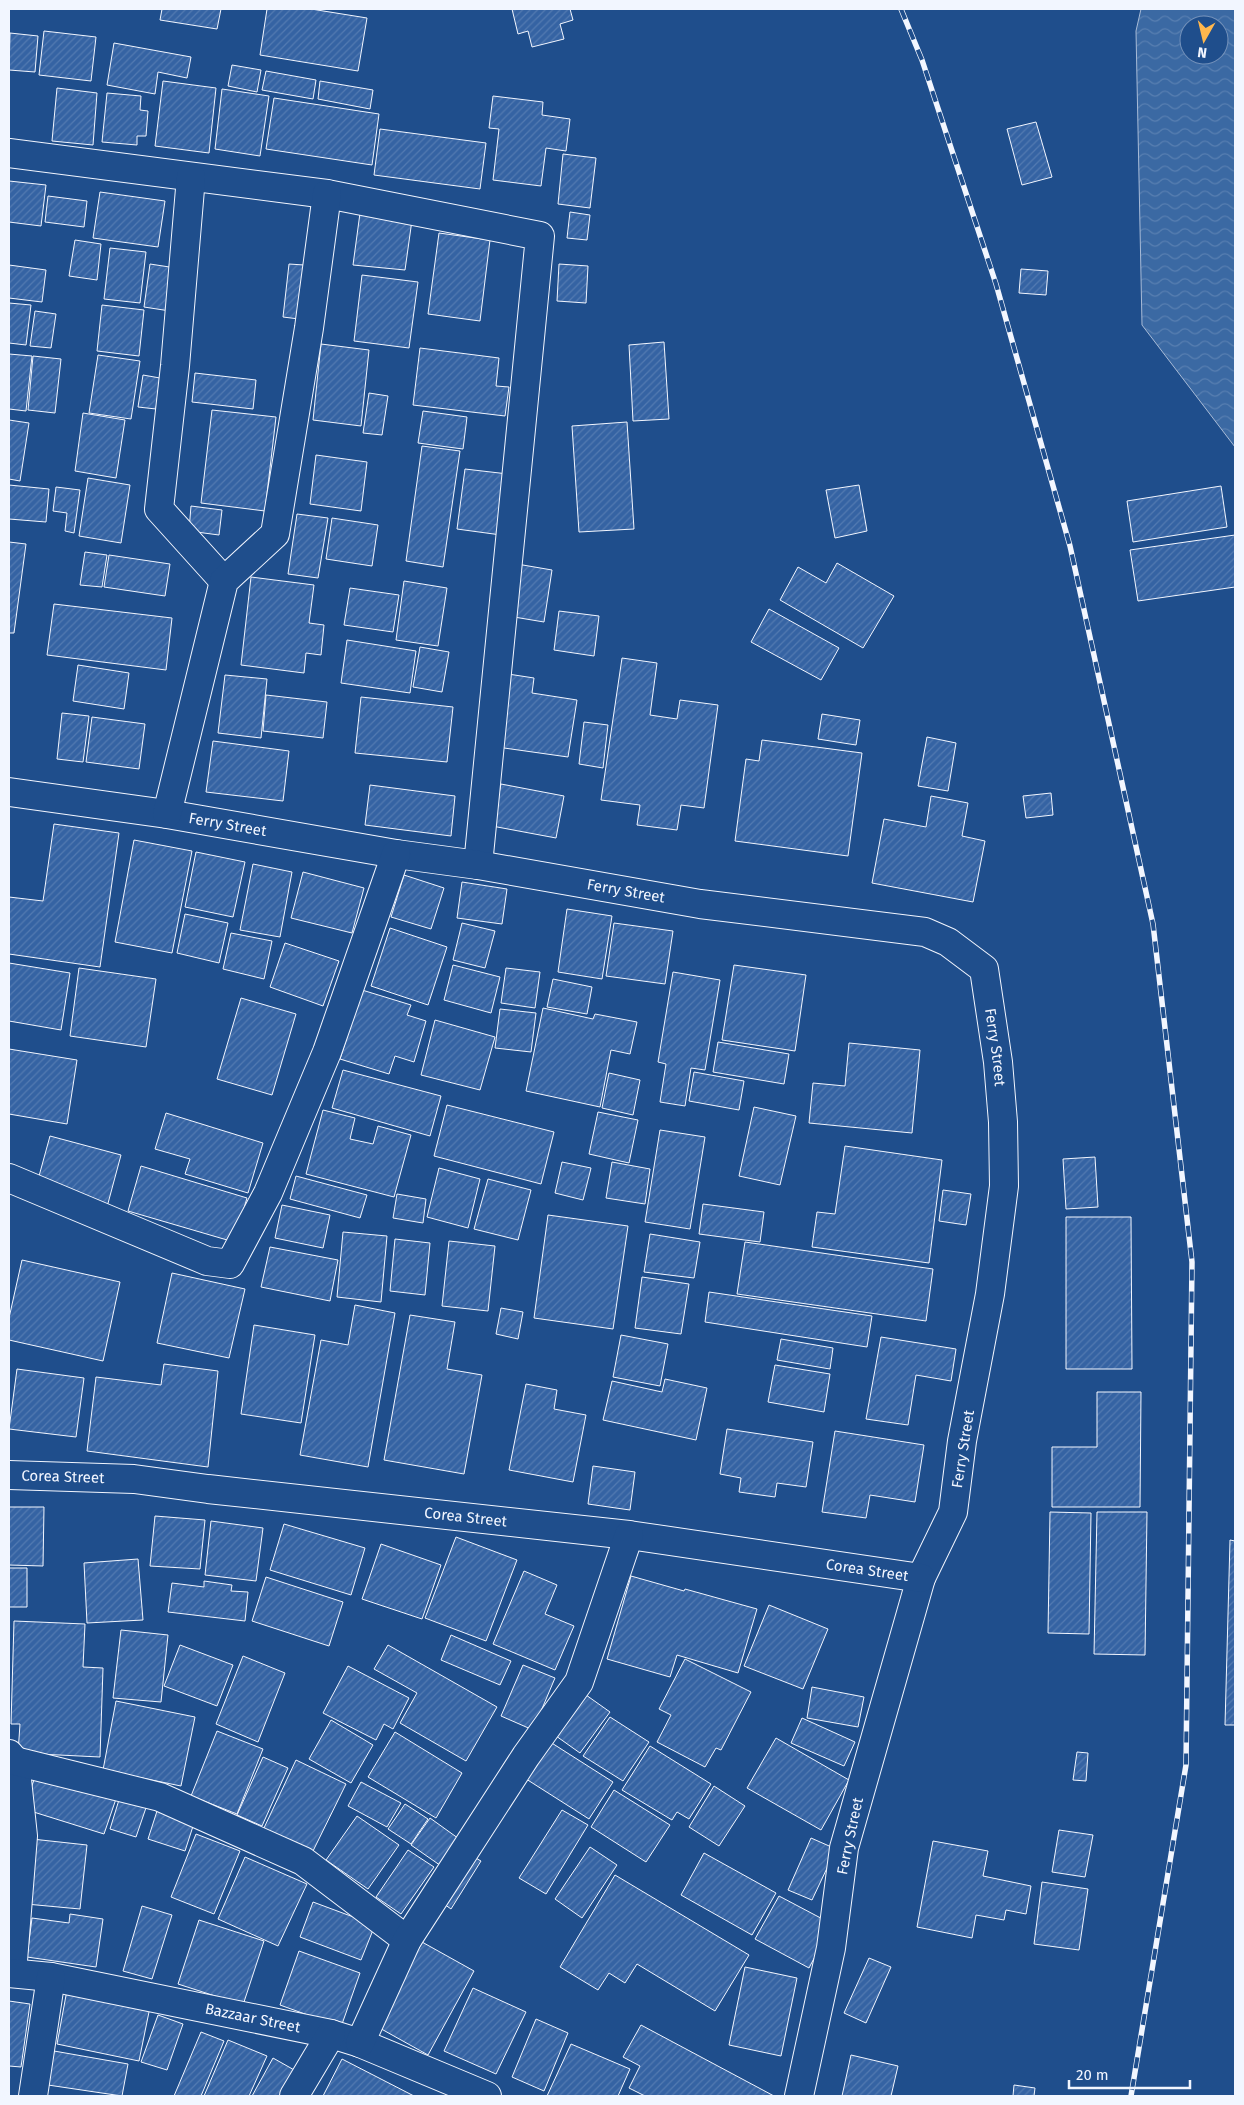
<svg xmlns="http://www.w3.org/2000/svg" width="1244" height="2105" font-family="'Fira Sans',sans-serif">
<defs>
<pattern id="water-waves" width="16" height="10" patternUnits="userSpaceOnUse" patternTransform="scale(1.25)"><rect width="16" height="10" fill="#3b69a3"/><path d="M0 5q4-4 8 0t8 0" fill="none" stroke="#587fb1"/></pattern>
<pattern id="building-hatch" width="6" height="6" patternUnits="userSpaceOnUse" patternTransform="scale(1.25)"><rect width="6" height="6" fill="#3563a3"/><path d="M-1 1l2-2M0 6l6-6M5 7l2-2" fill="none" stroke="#537ab1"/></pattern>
</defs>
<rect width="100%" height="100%" fill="#1f4e8c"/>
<path fill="url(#water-waves)" stroke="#a8bbd7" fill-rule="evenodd" d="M 1141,9 L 1235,9 L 1235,447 L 1142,325 L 1136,31 ZM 1189,25 L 1219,25 L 1219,55 L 1189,55 Z"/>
<path fill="url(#building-hatch)" stroke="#f2f6ff" d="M 162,9 L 221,9 L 217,29 L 160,20 Z
M 267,9 L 311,9 L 367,18 L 358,71 L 260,55 Z
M 512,9 L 570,9 L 573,20 L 560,24 L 564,39 L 532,47 L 528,31 L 518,34 Z
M 44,31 L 96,37 L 91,81 L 39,75 Z
M 10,33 L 38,36 L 35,72 L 9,70 Z
M 114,43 L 191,57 L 187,78 L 158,72 L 155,94 L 107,85 Z
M 232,65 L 261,70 L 257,92 L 228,86 Z
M 266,71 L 316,80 L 313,99 L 262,90 Z
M 163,81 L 216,88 L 209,153 L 155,146 Z
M 320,81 L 373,90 L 370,109 L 318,99 Z
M 57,88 L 97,93 L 93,145 L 52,141 Z
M 222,89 L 269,96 L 260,156 L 215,149 Z
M 107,93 L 141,96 L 140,110 L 148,111 L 146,136 L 137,136 L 137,145 L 102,142 Z
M 493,96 L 543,102 L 542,115 L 570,119 L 566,151 L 546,148 L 541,186 L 493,180 L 499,129 L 489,128 Z
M 274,98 L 379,114 L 372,165 L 266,149 Z
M 1036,122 L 1052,177 L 1022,185 L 1007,129 Z
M 380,129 L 486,143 L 480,189 L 374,175 Z
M 563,154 L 596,158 L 590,208 L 558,204 Z
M 9,181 L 46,185 L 41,226 L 9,222 Z
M 100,192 L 165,201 L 158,247 L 93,238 Z
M 48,196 L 87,201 L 84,227 L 45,222 Z
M 570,212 L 590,215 L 587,240 L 567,238 Z
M 360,213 L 412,220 L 405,270 L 353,265 Z
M 439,233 L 490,240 L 480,321 L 428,314 Z
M 75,240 L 101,244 L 97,280 L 69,276 Z
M 110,248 L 146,252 L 140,303 L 104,299 Z
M 150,264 L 176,268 L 170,311 L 144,307 Z
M 289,264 L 304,265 L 299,319 L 283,317 Z
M 559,264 L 588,266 L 586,303 L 557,301 Z
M 9,265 L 46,270 L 42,302 L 9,298 Z
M 1021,269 L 1048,271 L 1046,295 L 1019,293 Z
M 362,275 L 418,282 L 409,348 L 354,341 Z
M 9,303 L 31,305 L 26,345 L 9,343 Z
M 102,305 L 144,310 L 139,356 L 97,351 Z
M 35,311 L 56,314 L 51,348 L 30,346 Z
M 664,342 L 669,419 L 633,421 L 629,345 Z
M 321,344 L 369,350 L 361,426 L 313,420 Z
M 420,348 L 499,358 L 496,386 L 509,387 L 505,416 L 413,405 Z
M 9,354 L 32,356 L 26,411 L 9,409 Z
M 98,355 L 140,361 L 131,419 L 89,413 Z
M 33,356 L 61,359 L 55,413 L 28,410 Z
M 195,373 L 256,380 L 253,409 L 192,402 Z
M 143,375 L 160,378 L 156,409 L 138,407 Z
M 369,393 L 388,396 L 382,435 L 363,433 Z
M 212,410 L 276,417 L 265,511 L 201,503 Z
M 423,411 L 467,417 L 463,449 L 418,443 Z
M 83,413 L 125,420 L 116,478 L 75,471 Z
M 9,420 L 29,423 L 20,481 L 9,479 Z
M 627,422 L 634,529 L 579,532 L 572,426 Z
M 422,446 L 460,451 L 443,567 L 406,561 Z
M 316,455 L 367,462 L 361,511 L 310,504 Z
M 465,469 L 508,474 L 501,535 L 457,529 Z
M 88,478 L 130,485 L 121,543 L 79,536 Z
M 9,485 L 49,489 L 46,522 L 9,519 Z
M 859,485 L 867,531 L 835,538 L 826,490 Z
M 1221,486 L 1227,527 L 1133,542 L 1127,501 Z
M 56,487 L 80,490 L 74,533 L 65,531 L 67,513 L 53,511 Z
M 191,506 L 222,510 L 219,535 L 189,531 Z
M 297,514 L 328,518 L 318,578 L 288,574 Z
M 332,518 L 378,525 L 372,566 L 326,559 Z
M 1235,535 L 1235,587 L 1138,601 L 1130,550 Z
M 9,542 L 26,544 L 14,633 L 9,633 Z
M 85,552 L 107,555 L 102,587 L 80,585 Z
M 109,555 L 170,564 L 165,596 L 104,587 Z
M 837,563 L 894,596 L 863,648 L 780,600 L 798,567 L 826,583 Z
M 517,564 L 552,570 L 544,622 L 508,616 Z
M 251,577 L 314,585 L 309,623 L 324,625 L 321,655 L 306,653 L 304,673 L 241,665 Z
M 404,581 L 447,588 L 438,646 L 396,640 Z
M 350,588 L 399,595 L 393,632 L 344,625 Z
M 54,604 L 172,618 L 166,670 L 47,655 Z
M 769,609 L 839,648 L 821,680 L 751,642 Z
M 559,611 L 599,616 L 594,656 L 554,650 Z
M 347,640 L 416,651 L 410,693 L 341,683 Z
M 420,647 L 449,652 L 442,692 L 413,687 Z
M 622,658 L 657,663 L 650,715 L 677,719 L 680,700 L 718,705 L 704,808 L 681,805 L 677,830 L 637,825 L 640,805 L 601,800 Z
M 78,665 L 129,673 L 124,709 L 73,701 Z
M 508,674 L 534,678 L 532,693 L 577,700 L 568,757 L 497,747 Z
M 225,675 L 267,679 L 261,738 L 218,733 Z
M 266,695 L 327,702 L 323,738 L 263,731 Z
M 361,697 L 453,707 L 447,762 L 355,753 Z
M 62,713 L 89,716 L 83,762 L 57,759 Z
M 822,714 L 860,720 L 856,745 L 818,739 Z
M 92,717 L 145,724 L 139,769 L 86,762 Z
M 584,722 L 608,725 L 603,768 L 579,764 Z
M 927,737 L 956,743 L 948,791 L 918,786 Z
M 762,740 L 862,753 L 848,856 L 735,841 L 746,759 L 759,761 Z
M 213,741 L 289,751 L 283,801 L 206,792 Z
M 501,784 L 564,796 L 556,838 L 492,826 Z
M 370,785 L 455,796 L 451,836 L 365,825 Z
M 1051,793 L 1053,815 L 1026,818 L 1023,796 Z
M 931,796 L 968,803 L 962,836 L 985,841 L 973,902 L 872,883 L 884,819 L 926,827 Z
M 54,824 L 119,833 L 100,967 L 9,954 L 9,897 L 43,901 Z
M 134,840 L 192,851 L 172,953 L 115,942 Z
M 196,852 L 245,862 L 233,917 L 185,907 Z
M 253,864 L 292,872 L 280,937 L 240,930 Z
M 303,872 L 364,888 L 352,933 L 291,918 Z
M 404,875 L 444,888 L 431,929 L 391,917 Z
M 462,882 L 507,889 L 502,924 L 457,918 Z
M 567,909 L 612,916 L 602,979 L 558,972 Z
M 185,914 L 228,923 L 219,963 L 177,953 Z
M 462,923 L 495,931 L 485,968 L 453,960 Z
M 614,923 L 673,931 L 665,984 L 606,976 Z
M 390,928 L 447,947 L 428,1005 L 371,986 Z
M 231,933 L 272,941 L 264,979 L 223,969 Z
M 285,943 L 339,961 L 323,1006 L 270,987 Z
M 9,963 L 70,973 L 61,1030 L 9,1021 Z
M 453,965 L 500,977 L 491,1013 L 444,1000 Z
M 734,965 L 806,975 L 795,1051 L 722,1040 Z
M 79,968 L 156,979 L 146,1047 L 70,1036 Z
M 506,968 L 540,972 L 535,1008 L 501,1003 Z
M 673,972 L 720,980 L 705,1070 L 691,1068 L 685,1106 L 660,1102 L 666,1064 L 658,1062 Z
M 553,979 L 592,987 L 587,1014 L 547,1007 Z
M 362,990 L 411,1005 L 407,1015 L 426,1021 L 414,1062 L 395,1056 L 389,1074 L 340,1059 Z
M 241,998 L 296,1014 L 272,1095 L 217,1079 Z
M 543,1008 L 593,1019 L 595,1014 L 637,1022 L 630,1054 L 611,1050 L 600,1107 L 526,1091 Z
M 500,1009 L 536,1013 L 531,1052 L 495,1048 Z
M 435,1020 L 495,1037 L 480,1090 L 421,1075 Z
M 718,1042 L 789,1054 L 784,1084 L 713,1072 Z
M 849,1043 L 920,1050 L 912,1133 L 809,1123 L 813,1083 L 845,1086 Z
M 9,1049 L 77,1060 L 67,1124 L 9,1114 Z
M 343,1070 L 441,1096 L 430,1136 L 332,1108 Z
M 694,1072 L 744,1081 L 739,1110 L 689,1101 Z
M 609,1073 L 640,1080 L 633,1115 L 602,1108 Z
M 447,1105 L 554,1132 L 541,1184 L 434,1156 Z
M 754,1107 L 796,1116 L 780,1185 L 739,1176 Z
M 323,1110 L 355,1118 L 350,1139 L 373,1144 L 378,1126 L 411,1135 L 394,1197 L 306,1174 Z
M 598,1112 L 638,1120 L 629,1163 L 589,1154 Z
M 166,1113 L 263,1143 L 248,1193 L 185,1174 L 190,1159 L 155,1149 Z
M 660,1130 L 705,1137 L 690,1229 L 645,1222 Z
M 50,1136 L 121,1155 L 107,1207 L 36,1187 Z
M 845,1146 L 942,1160 L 929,1263 L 812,1247 L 817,1212 L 835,1214 Z
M 1095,1157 L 1098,1207 L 1066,1209 L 1063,1159 Z
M 562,1162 L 591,1168 L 583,1200 L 555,1193 Z
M 612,1162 L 650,1169 L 645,1204 L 606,1198 Z
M 141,1166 L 247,1198 L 234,1242 L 128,1211 Z
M 439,1168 L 480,1179 L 468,1228 L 427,1217 Z
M 296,1176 L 367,1195 L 360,1218 L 290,1199 Z
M 488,1179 L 531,1190 L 518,1240 L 474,1229 Z
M 943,1190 L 971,1194 L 966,1225 L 939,1221 Z
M 397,1194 L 426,1199 L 423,1223 L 393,1218 Z
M 703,1204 L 764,1212 L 760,1242 L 699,1234 Z
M 282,1205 L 330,1215 L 323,1248 L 275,1238 Z
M 548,1215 L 628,1226 L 613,1329 L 534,1318 Z
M 1066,1217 L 1131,1217 L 1132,1369 L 1066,1369 Z
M 343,1232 L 387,1236 L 381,1302 L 337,1297 Z
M 650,1234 L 700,1242 L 694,1278 L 644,1272 Z
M 395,1239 L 430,1243 L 425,1295 L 390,1291 Z
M 449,1241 L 495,1246 L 488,1311 L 442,1306 Z
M 745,1242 L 933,1269 L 926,1321 L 737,1294 Z
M 270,1247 L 338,1260 L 330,1301 L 261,1287 Z
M 22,1260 L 120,1282 L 103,1361 L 9,1340 L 9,1318 Z
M 172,1273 L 245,1289 L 229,1358 L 157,1343 Z
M 642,1277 L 689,1284 L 681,1334 L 635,1328 Z
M 709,1292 L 872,1316 L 867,1347 L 705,1322 Z
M 355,1305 L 395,1313 L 368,1467 L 300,1455 L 321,1340 L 348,1345 Z
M 501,1308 L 523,1312 L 518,1339 L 496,1334 Z
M 410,1315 L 455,1322 L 447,1369 L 482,1375 L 464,1474 L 384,1460 Z
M 254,1325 L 315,1335 L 301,1423 L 241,1414 Z
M 621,1335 L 668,1344 L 660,1386 L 613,1377 Z
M 881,1337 L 956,1349 L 951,1381 L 916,1375 L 908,1425 L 866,1419 Z
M 781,1339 L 833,1348 L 830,1369 L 777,1360 Z
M 164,1364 L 218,1371 L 208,1467 L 87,1451 L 96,1377 L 161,1385 Z
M 775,1365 L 830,1374 L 824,1412 L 768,1402 Z
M 17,1369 L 84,1378 L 76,1437 L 9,1429 Z
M 665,1379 L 707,1388 L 696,1440 L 603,1420 L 612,1381 L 662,1392 Z
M 526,1384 L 557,1390 L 554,1409 L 586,1415 L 573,1482 L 509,1470 Z
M 1097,1392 L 1141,1392 L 1140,1507 L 1052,1507 L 1052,1447 L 1097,1447 Z
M 727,1429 L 813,1442 L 806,1487 L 777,1483 L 775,1497 L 739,1492 L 741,1478 L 720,1474 Z
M 835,1431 L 924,1445 L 915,1502 L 870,1495 L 866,1518 L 822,1512 Z
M 593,1466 L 635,1472 L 630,1510 L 588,1504 Z
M 9,1507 L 44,1507 L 43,1566 L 9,1565 Z
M 1050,1512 L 1091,1513 L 1089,1634 L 1048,1633 Z
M 1097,1512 L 1147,1512 L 1145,1655 L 1094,1654 Z
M 155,1516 L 205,1520 L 200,1569 L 150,1566 Z
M 211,1521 L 263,1528 L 256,1581 L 205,1575 Z
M 284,1524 L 365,1548 L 351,1595 L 270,1570 Z
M 456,1537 L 517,1560 L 486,1641 L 425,1618 Z
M 1230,1540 L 1235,1541 L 1235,1725 L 1225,1725 Z
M 381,1544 L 441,1565 L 422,1619 L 362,1599 Z
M 138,1559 L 143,1620 L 87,1623 L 84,1563 Z
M 9,1568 L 27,1568 L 27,1607 L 9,1607 Z
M 524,1571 L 557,1585 L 545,1614 L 574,1626 L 555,1670 L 493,1644 Z
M 631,1576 L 684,1591 L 685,1589 L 757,1609 L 738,1673 L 677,1655 L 670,1677 L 607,1659 Z
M 266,1577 L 343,1602 L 329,1646 L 252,1621 Z
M 204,1581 L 232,1585 L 231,1591 L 248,1592 L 245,1621 L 168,1612 L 172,1583 L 204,1587 Z
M 769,1605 L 828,1629 L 803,1689 L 744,1666 Z
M 14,1621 L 85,1624 L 83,1667 L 103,1668 L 100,1757 L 18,1753 L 20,1724 L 11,1724 Z
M 121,1630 L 168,1635 L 161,1702 L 113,1698 Z
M 451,1635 L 511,1661 L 500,1685 L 441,1660 Z
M 180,1645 L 233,1665 L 217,1706 L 164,1686 Z
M 388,1645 L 497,1707 L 466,1761 L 400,1723 L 417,1693 L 374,1669 Z
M 243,1656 L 285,1673 L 258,1742 L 216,1724 Z
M 685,1659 L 751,1692 L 721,1750 L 716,1748 L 705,1767 L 657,1742 L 671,1715 L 659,1709 Z
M 523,1665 L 555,1678 L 533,1730 L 501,1716 Z
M 348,1666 L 409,1698 L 393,1729 L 384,1724 L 376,1740 L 323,1713 Z
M 812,1687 L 864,1697 L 858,1727 L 807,1718 Z
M 579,1690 L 610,1712 L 580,1753 L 549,1731 Z
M 116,1701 L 195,1717 L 181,1786 L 103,1770 Z
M 610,1717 L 649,1742 L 623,1781 L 583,1756 Z
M 802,1718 L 855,1742 L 844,1766 L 791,1743 Z
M 331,1720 L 373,1745 L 351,1783 L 309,1759 Z
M 217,1731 L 263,1749 L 237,1814 L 191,1796 Z
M 395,1732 L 462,1773 L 436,1818 L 368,1777 Z
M 776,1738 L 849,1780 L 821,1830 L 747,1788 Z
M 547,1740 L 613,1782 L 589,1819 L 523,1777 Z
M 650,1746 L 711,1784 L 689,1819 L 677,1812 L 672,1820 L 622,1790 Z
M 1077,1752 L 1088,1753 L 1086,1781 L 1073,1780 Z
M 263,1757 L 288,1768 L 262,1826 L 237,1815 Z
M 296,1760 L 346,1784 L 312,1853 L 263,1830 Z
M 38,1768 L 118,1793 L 104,1834 L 24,1809 Z
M 361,1782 L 401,1803 L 387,1827 L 348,1806 Z
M 714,1786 L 745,1806 L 719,1846 L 689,1827 Z
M 122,1790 L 149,1799 L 136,1837 L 110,1829 Z
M 614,1790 L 670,1825 L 646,1862 L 591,1827 Z
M 405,1804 L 428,1819 L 411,1844 L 388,1829 Z
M 158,1808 L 195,1820 L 185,1851 L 148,1839 Z
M 562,1810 L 588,1825 L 546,1894 L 519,1878 Z
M 357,1816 L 399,1845 L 368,1889 L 326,1860 Z
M 430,1818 L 462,1841 L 444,1868 L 411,1845 Z
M 1059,1830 L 1093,1835 L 1085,1877 L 1052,1872 Z
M 196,1834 L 240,1851 L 214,1914 L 171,1897 Z
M 811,1838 L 836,1849 L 812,1900 L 788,1890 Z
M 32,1839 L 87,1845 L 80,1909 L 26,1904 Z
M 933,1841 L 988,1851 L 983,1876 L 1031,1886 L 1026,1914 L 1006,1910 L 1004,1920 L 976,1915 L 972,1938 L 917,1927 Z
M 590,1847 L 617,1865 L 582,1918 L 555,1899 Z
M 408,1850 L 434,1867 L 401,1914 L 376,1897 Z
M 467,1853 L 481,1861 L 451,1909 L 437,1899 Z
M 704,1853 L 776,1893 L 752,1935 L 681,1895 Z
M 245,1857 L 307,1884 L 278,1946 L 218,1919 Z
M 615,1875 L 749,1955 L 715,2011 L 637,1964 L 625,1983 L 609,1973 L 598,1990 L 560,1967 Z
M 1042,1882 L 1088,1889 L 1079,1950 L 1034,1944 Z
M 779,1896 L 832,1924 L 809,1968 L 755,1939 Z
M 313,1902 L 375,1925 L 361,1960 L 300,1937 Z
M 142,1906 L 172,1915 L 152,1979 L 123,1971 Z
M 70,1914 L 103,1919 L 96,1967 L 27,1957 L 32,1918 L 69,1923 Z
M 199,1920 L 264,1941 L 243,2005 L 178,1984 Z
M 422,1942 L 474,1971 L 428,2055 L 376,2026 Z
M 299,1951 L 360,1973 L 341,2027 L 280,2005 Z
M 869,1958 L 891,1967 L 866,2023 L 844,2013 Z
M 745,1967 L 797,1978 L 781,2056 L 729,2045 Z
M 473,1988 L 526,2012 L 496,2074 L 444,2051 Z
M 67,1990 L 150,2007 L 139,2061 L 57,2044 Z
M 9,2001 L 30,2004 L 21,2067 L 9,2066 Z
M 158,2015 L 183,2024 L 167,2070 L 141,2062 Z
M 536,2019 L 568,2033 L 544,2091 L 512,2077 Z
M 641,2025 L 774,2096 L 645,2096 L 629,2088 L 640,2066 L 623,2057 Z
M 201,2032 L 224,2041 L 201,2096 L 174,2096 Z
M 228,2040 L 267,2056 L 249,2096 L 204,2096 Z
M 571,2044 L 630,2069 L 618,2096 L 547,2096 Z
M 54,2051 L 128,2064 L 122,2096 L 48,2085 Z
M 851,2055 L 898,2066 L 891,2096 L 842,2096 Z
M 273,2058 L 296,2071 L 282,2096 L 252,2096 Z
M 342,2059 L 414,2096 L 323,2096 Z
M 1014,2085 L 1035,2088 L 1034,2096 L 1013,2096 Z"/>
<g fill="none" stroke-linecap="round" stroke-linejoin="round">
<g stroke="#f2f6ff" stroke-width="30">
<g id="street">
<path d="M 9,153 L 327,194 L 540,236 L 478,865"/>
<path d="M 191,177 L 175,366 L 159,509 L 224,581"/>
<path id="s1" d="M 9,792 L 167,814 L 396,854 L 478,865 L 700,904 L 925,932 L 948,942 L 984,969 L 998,1062 L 1003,1122 L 1004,1186 L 990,1294 L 962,1441 L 953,1512 L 921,1578 L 844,1848 L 831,1948 L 799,2096"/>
<path d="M 167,814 L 224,581 L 275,534 L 309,328 L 327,194"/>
<path d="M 9,1178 L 207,1261 L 230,1264 L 268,1193 L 327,1052 L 396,854"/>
<path id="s2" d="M 9,1475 L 134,1479 L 208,1489 L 629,1535 L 921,1578"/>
<path d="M 9,1754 L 15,1761 L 23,1836 L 12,1973"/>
<path d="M 15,1761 L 160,1797 L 303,1861 L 407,1940"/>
<path id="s3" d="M 9,1973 L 51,1977 L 331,2034 L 360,2043 L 487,2096"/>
<path d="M 360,2043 L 407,1940 L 526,1756 L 579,1682 L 629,1535"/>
<path d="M 33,2096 L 51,1977"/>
<path d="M 294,2096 L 331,2034"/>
</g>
</g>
<use href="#street" stroke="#1f4e8c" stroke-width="28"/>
<g stroke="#f2f6ff" stroke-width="5.5">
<path id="rail" d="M 901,9 L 922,60 L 996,284 L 1070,546 L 1153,924 L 1192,1262 L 1186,1765 L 1131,2096"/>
</g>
<use href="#rail" stroke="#1f4e8c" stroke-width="4" stroke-dasharray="11" stroke-linecap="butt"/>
</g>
<g text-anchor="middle" stroke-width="4" stroke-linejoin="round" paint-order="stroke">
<g font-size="15" fill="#f2f6ff" stroke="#1f4e8c">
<text dy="5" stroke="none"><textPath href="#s1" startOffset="221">Ferry Street</textPath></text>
<text dy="5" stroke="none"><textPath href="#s1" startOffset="625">Ferry Street</textPath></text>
<text dy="5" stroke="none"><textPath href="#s1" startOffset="1076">Ferry Street</textPath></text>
<text transform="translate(963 1449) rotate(-81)" y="5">Ferry Street</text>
<text dy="5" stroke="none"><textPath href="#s2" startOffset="54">Corea Street</textPath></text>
<text dy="5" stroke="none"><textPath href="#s2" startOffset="459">Corea Street</textPath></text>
<text dy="5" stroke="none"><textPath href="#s2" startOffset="864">Corea Street</textPath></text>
<text transform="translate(850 1836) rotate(-78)" y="5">Ferry Street</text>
<text dy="5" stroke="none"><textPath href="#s3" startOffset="248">Bazzaar Street</textPath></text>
</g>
</g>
<rect width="1244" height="2105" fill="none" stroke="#f2f6ff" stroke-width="20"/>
<g transform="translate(1204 40) rotate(188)"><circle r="24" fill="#1f4e8c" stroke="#7391ba"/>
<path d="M0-4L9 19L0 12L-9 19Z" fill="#ffb74d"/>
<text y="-8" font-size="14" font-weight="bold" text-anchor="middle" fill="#f2f6ff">N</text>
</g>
<path d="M1069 2080v8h121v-8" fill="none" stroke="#f2f6ff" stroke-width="2.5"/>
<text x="1076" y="2080" font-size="15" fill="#f2f6ff" stroke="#1f4e8c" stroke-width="4" paint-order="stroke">20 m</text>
</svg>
